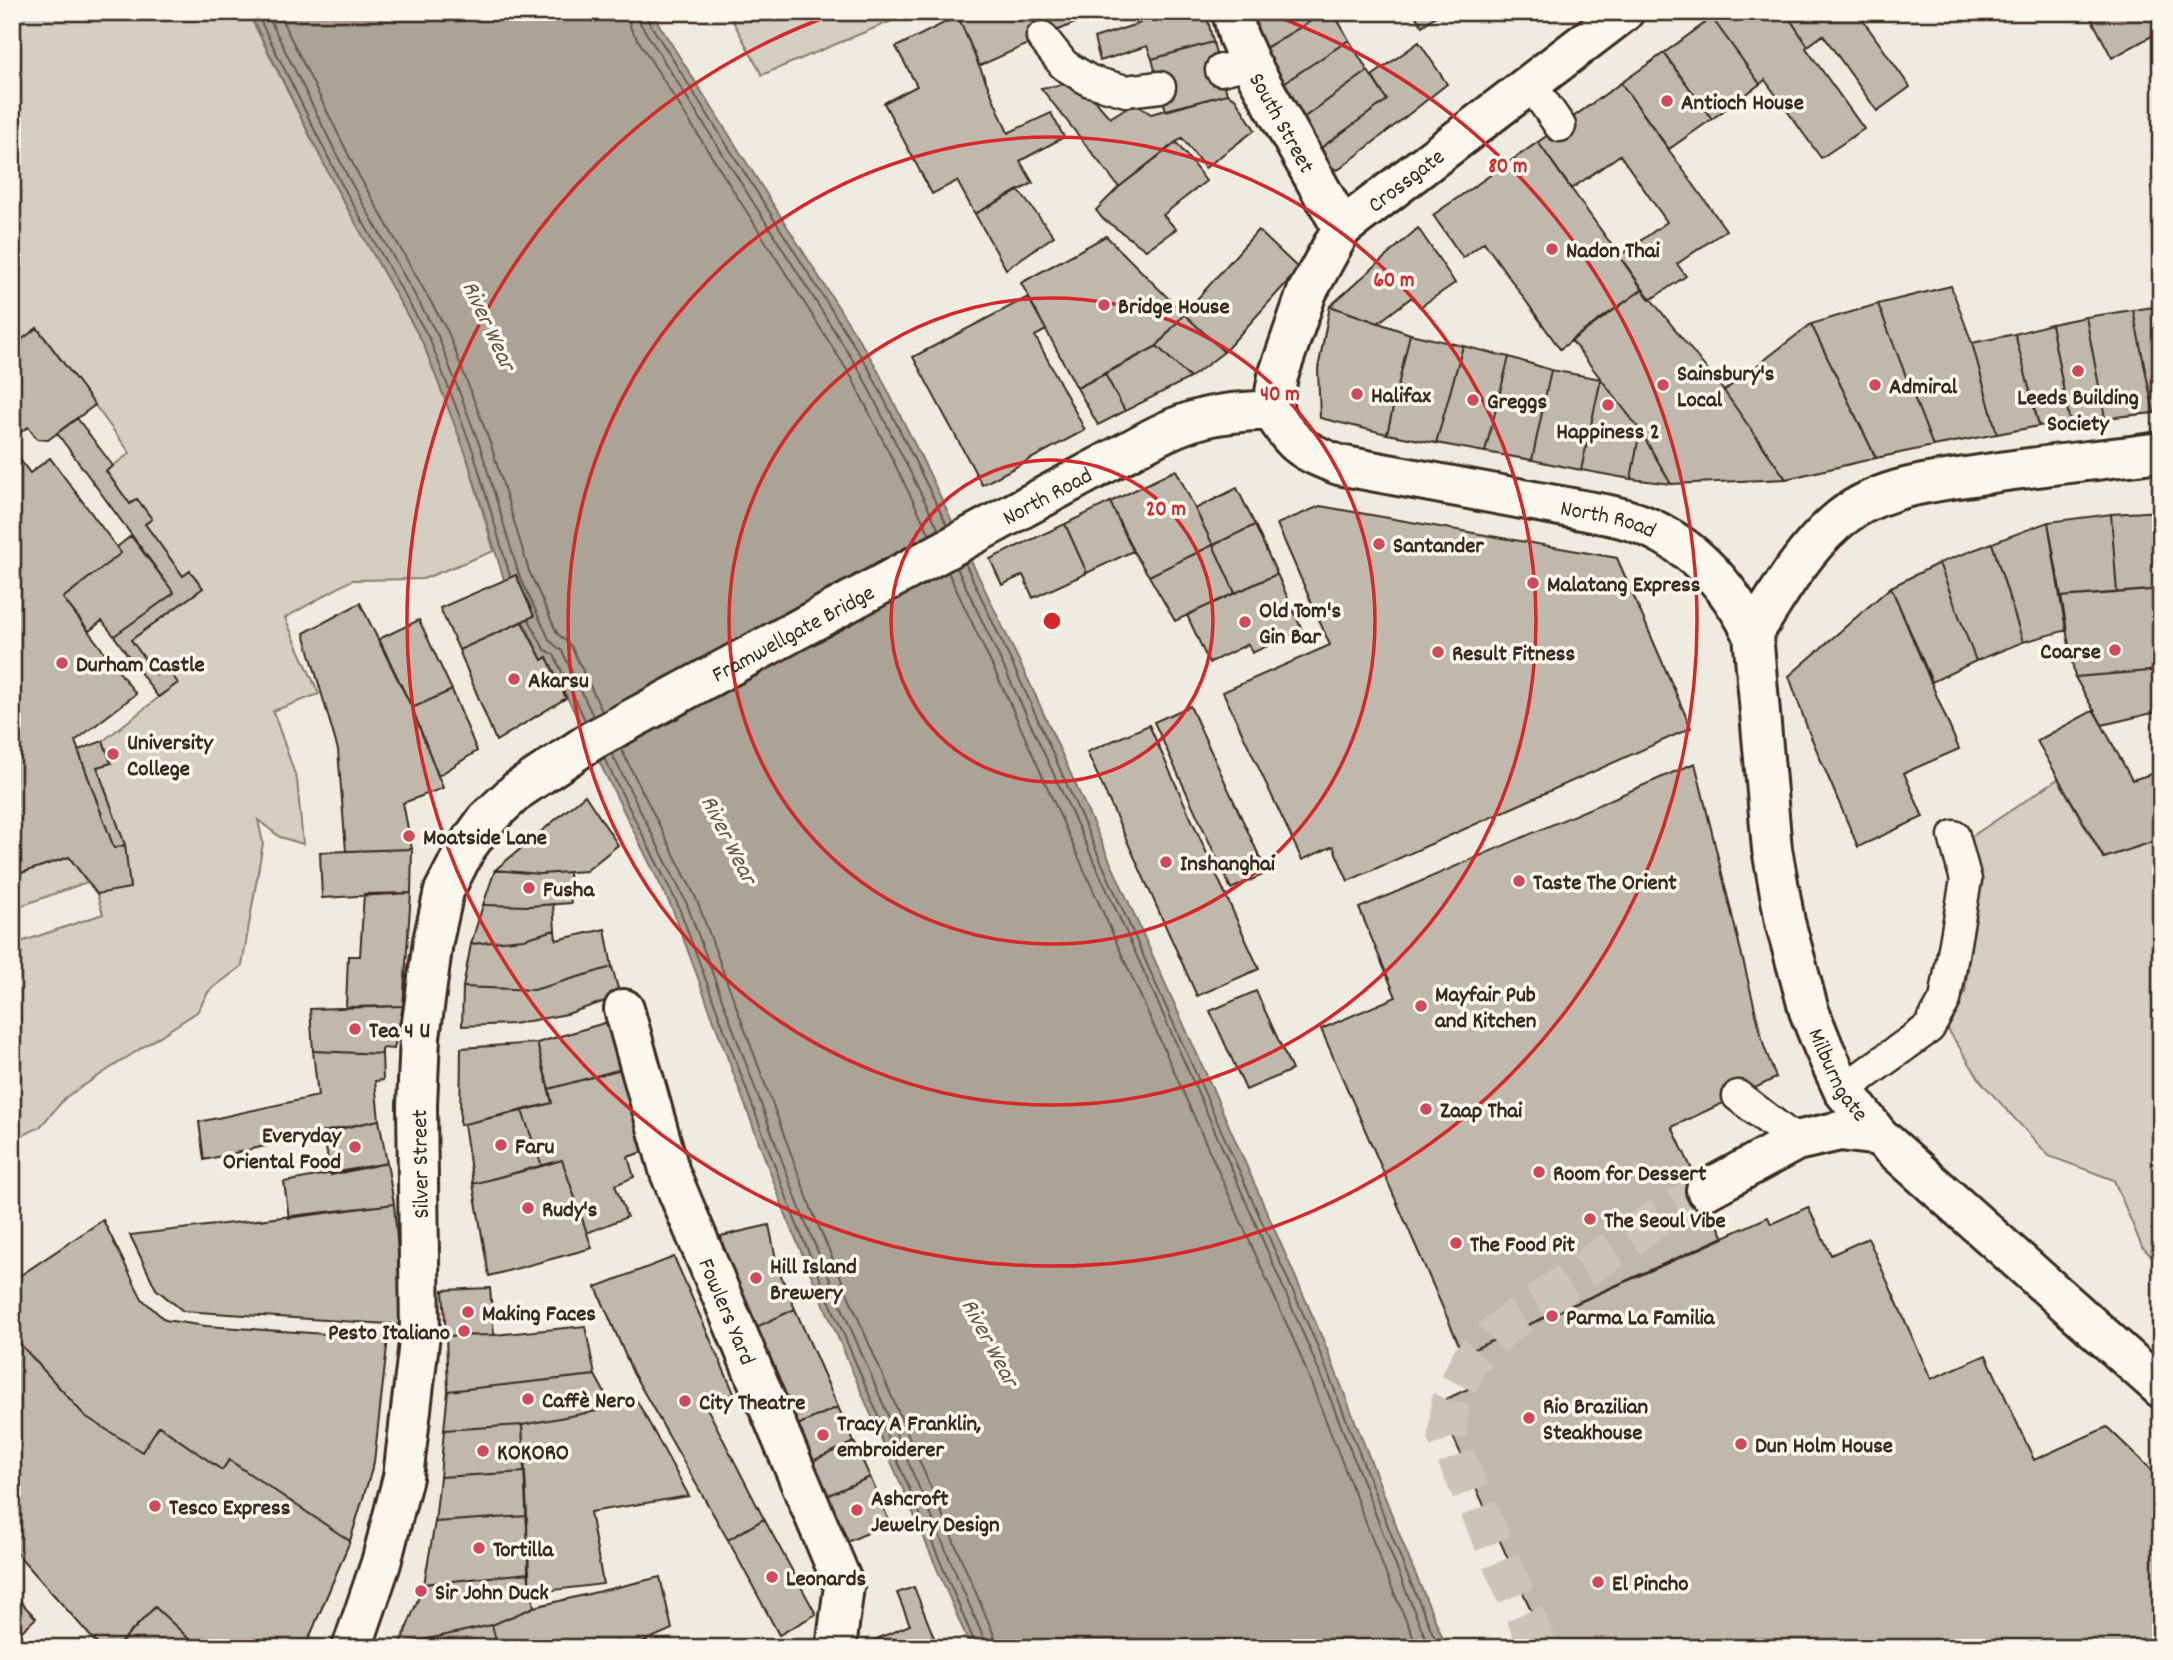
<svg xmlns="http://www.w3.org/2000/svg" width="2173" height="1660" font-family="Dekko,sans-serif">
<rect width="100%" height="100%" fill="#f0ebe0"/>
<filter id="ink" filterUnits="userSpaceOnUse"><feTurbulence type="fractalNoise" baseFrequency=".0143" numOctaves="2"/><feDisplacementMap in="SourceGraphic" scale="14" xChannelSelector="R" yChannelSelector="G"/><feConvolveMatrix kernelMatrix="1 2 1 2 8 2 1 2 1" color-interpolation-filters="sRGB"/></filter>
<g filter="url(#ink)">
<path fill="#d5cec3" stroke="#887c70" stroke-width="2" d="M 12,12 L 248,12 L 335,186 L 423,343 L 466,454 L 494,551 L 423,579 L 352,580 L 285,618 L 319,694 L 273,711 L 297,780 L 303,844 L 280,837 L 258,820 L 263,843 L 242,966 L 209,991 L 197,1012 L 66,1097 L 40,1127 L 12,1141 L 12,945 L 103,914 L 97,894 L 130,887 L 125,845 L 97,767 L 111,763 L 103,741 L 177,683 L 165,666 L 156,674 L 131,640 L 203,588 L 190,571 L 183,576 L 145,524 L 152,519 L 137,499 L 130,504 L 106,471 L 130,453 L 38,328 L 12,347 Z
M 728,12 L 913,12 L 762,75 Z
M 2058,779 L 2103,858 L 2161,839 L 2161,1265 L 2142,1247 L 2114,1180 L 2049,1156 L 1982,1083 L 1947,1028 L 1965,993 L 1980,876 L 1971,837 Z
M 69,857 L 87,882 L 12,909 L 12,876 Z"/>
<path fill="#aca397" stroke="#7f7367" stroke-width="2" d="M 249,12 L 651,12 L 875,365 L 929,473 L 1032,688 L 1210,1083 L 1324,1342 L 1411,1564 L 1447,1648 L 971,1648 L 789,1223 L 672,908 L 547,657 L 542,660 L 504,580 L 466,454 L 423,343 L 335,186 Z"/>
<g fill="none" stroke-linecap="round" stroke-linejoin="round">
<path stroke="#685a4e" stroke-width="2" d="M 256,12 L 341,183 L 430,340 L 473,451 L 510,576
M 266,12 L 349,179 L 438,336 L 481,449 L 519,575 L 550,641 L 562,651 L 593,716
M 278,12 L 358,174 L 448,332 L 491,445 L 529,571 L 557,633 L 571,646 L 602,711
M 626,12 L 631,29 L 852,378 L 930,535
M 637,12 L 640,23 L 861,373 L 939,530
M 646,12 L 647,19 L 869,369 L 947,525
M 965,563 L 1025,691 L 1317,1345 L 1404,1567 L 1439,1648
M 957,568 C 1079,824 1196,1084 1308,1345 C 1351,1445 1386,1548 1430,1648
M 948,572 L 1008,699 L 1299,1352 L 1386,1574 L 1418,1648
M 529,620 L 544,649 L 554,655 L 585,720
M 621,749 L 696,898 L 813,1213 L 994,1635 L 996,1648
M 612,754 L 686,902 L 803,1217 L 984,1639 L 985,1648
M 604,758 L 678,905 L 795,1220 L 977,1648"/>
</g>
<path fill="#c0b8ad" stroke="#3b2a1e" stroke-width="2" d="M 966,12 L 1099,12 L 979,66 L 958,16 Z
M 1138,12 L 1206,12 L 1213,42 L 1152,59 L 1147,46 L 1100,61 L 1094,38 L 1140,23 Z
M 1253,12 L 1326,12 L 1262,50 L 1249,14 Z
M 1326,12 L 1333,12 L 1349,40 L 1279,86 L 1262,50 Z
M 1413,12 L 1441,12 L 1422,26 Z
M 1720,12 L 1785,12 L 1808,46 L 1806,48 L 1864,129 L 1821,158 L 1765,80 L 1760,84 L 1712,18 Z
M 1785,12 L 1857,12 L 1910,87 L 1877,111 L 1823,35 L 1808,46 Z
M 2088,12 L 2148,12 L 2159,32 L 2112,58 Z
M 958,16 L 1008,133 L 1051,113 L 1064,137 L 1020,161 L 1033,183 L 975,214 L 957,181 L 932,194 L 884,103 L 917,86 L 896,47 Z
M 1712,18 L 1760,84 L 1712,119 L 1664,53 Z
M 1349,40 L 1368,71 L 1299,121 L 1279,86 Z
M 1213,42 L 1227,94 L 1166,111 L 1152,59 Z
M 1419,42 L 1447,84 L 1341,168 L 1337,170 L 1330,166 L 1318,150 L 1387,100 L 1372,76 Z
M 1664,53 L 1712,119 L 1669,149 L 1621,83 Z
M 1368,71 L 1387,100 L 1318,150 L 1299,121 Z
M 1079,82 L 1110,118 L 1134,103 L 1151,114 L 1227,94 L 1235,98 L 1255,130 L 1205,168 L 1182,138 L 1119,187 L 1041,88 Z
M 1621,83 L 1726,230 L 1677,264 L 1686,276 L 1650,300 L 1619,256 L 1667,222 L 1620,155 L 1571,189 L 1538,142 Z
M 1176,142 L 1206,181 L 1163,215 L 1176,229 L 1146,250 L 1102,218 L 1096,210 L 1119,187 Z
M 1538,142 L 1643,289 L 1560,349 L 1484,242 L 1463,258 L 1433,215 Z
M 1018,190 L 1054,236 L 1006,269 L 975,214 Z
M 1418,228 L 1455,283 L 1420,307 L 1412,297 L 1378,323 L 1330,306 Z
M 1258,230 L 1299,269 L 1224,352 L 1184,314 Z
M 1106,236 L 1184,314 L 1157,346 L 1077,388 L 1021,283 Z
M 1951,286 L 1972,343 L 1997,434 L 1933,446 L 1878,304 Z
M 1643,289 L 1724,391 L 1786,479 L 1671,484 L 1640,430 L 1571,340 Z
M 1028,297 L 1046,330 L 1035,336 L 1085,430 L 982,485 L 913,357 Z
M 1878,304 L 1933,446 L 1876,458 L 1811,324 Z
M 1330,306 L 1410,334 L 1387,434 L 1320,418 L 1318,369 Z
M 2161,306 L 2161,412 L 2154,413 L 2133,310 Z
M 2133,310 L 2154,413 L 2105,418 L 2086,317 Z
M 1184,314 L 1224,352 L 1190,378 L 1157,346 Z
M 2086,317 L 2105,418 L 2070,423 L 2051,324 Z
M 1811,324 L 1876,458 L 1786,479 L 1724,391 Z
M 2051,324 L 2070,423 L 2039,426 L 2015,334 Z
M 37,328 L 95,405 L 48,440 L 37,439 L 28,427 L 12,438 L 12,347 Z
M 1410,334 L 1463,346 L 1436,443 L 1387,434 Z
M 2015,334 L 2039,426 L 1997,434 L 1972,343 Z
M 1157,346 L 1190,378 L 1125,411 L 1105,374 Z
M 1463,346 L 1509,357 L 1485,452 L 1436,443 Z
M 1509,357 L 1551,370 L 1532,460 L 1485,452 Z
M 1551,370 L 1601,379 L 1581,470 L 1532,460 Z
M 1105,374 L 1125,411 L 1098,425 L 1077,388 Z
M 1601,379 L 1640,430 L 1631,479 L 1581,470 Z
M 77,418 L 113,466 L 106,471 L 130,504 L 137,499 L 152,519 L 145,524 L 183,576 L 190,571 L 203,588 L 131,640 L 156,674 L 165,666 L 178,683 L 158,697 L 114,636 L 174,593 L 57,433 Z
M 1640,430 L 1671,484 L 1631,479 Z
M 12,449 L 30,473 L 50,458 L 121,553 L 63,598 L 136,694 L 75,741 L 114,848 L 125,845 L 130,888 L 97,894 L 69,857 L 12,876 Z
M 1176,470 L 1213,545 L 1149,576 L 1133,551 L 1110,502 Z
M 1237,488 L 1255,525 L 1213,545 L 1195,509 Z
M 1110,502 L 1133,551 L 1087,573 L 1065,524 Z
M 1320,506 L 1617,558 L 1691,728 L 1348,881 L 1333,846 L 1302,860 L 1223,692 L 1330,645 L 1277,524 Z
M 2161,511 L 2161,589 L 2117,593 L 2111,514 Z
M 2111,514 L 2117,593 L 2060,597 L 2048,522 Z
M 2048,522 L 2067,630 L 2023,642 L 1992,543 Z
M 1065,524 L 1087,573 L 1033,598 L 1023,575 L 1002,585 L 990,559 Z
M 1255,525 L 1277,574 L 1235,593 L 1213,545 Z
M 131,536 L 174,593 L 114,636 L 102,621 L 89,631 L 63,598 L 121,553 L 117,547 Z
M 1992,543 L 2023,642 L 1976,661 L 1939,563 Z
M 1213,545 L 1235,593 L 1175,621 L 1149,576 Z
M 1939,563 L 1976,661 L 1932,682 L 1891,587 Z
M 1277,574 L 1302,630 L 1252,653 L 1248,644 L 1209,663 L 1187,615 Z
M 516,575 L 534,616 L 459,650 L 440,608 Z
M 1891,587 L 1959,749 L 1904,773 L 1923,817 L 1858,847 L 1808,730 L 1789,676 Z
M 2161,589 L 2161,670 L 2075,677 L 2060,597 Z
M 360,603 L 412,708 L 443,788 L 403,803 L 412,849 L 346,851 L 338,750 L 304,633 Z
M 419,620 L 452,690 L 412,708 L 379,639 Z
M 522,622 L 542,660 L 547,657 L 566,698 L 496,741 L 459,650 Z
M 2161,670 L 2161,711 L 2102,725 L 2075,677 Z
M 452,690 L 477,751 L 438,776 L 412,708 Z
M 1190,706 L 1267,873 L 1231,889 L 1154,722 Z
M 2094,710 L 2132,780 L 2161,771 L 2161,839 L 2104,858 L 2037,741 Z
M 1149,725 L 1259,969 L 1197,996 L 1087,752 Z
M 103,741 L 111,763 L 97,767 L 125,845 L 114,848 L 78,750 Z
M 1695,763 L 1764,1046 L 1776,1078 L 1672,1127 L 1724,1238 L 1463,1354 L 1321,1029 L 1396,997 L 1359,908 Z
M 585,795 L 618,845 L 586,871 L 540,874 L 495,870 Z
M 412,849 L 411,893 L 322,898 L 320,852 Z
M 495,870 L 540,874 L 569,872 L 571,903 L 529,906 L 483,905 Z
M 411,893 L 403,1006 L 346,1007 L 348,956 L 360,956 L 364,894 Z
M 553,904 L 555,930 L 524,939 L 471,944 L 483,905 L 529,906 Z
M 605,929 L 612,967 L 534,990 L 463,987 L 471,944 L 524,939 L 555,930 L 556,940 Z
M 612,967 L 620,996 L 567,1014 L 513,1024 L 462,1026 L 463,987 L 534,990 Z
M 1256,991 L 1292,1070 L 1246,1090 L 1210,1011 Z
M 403,1006 L 394,1049 L 382,1048 L 382,1054 L 313,1051 L 310,1009 Z
M 618,1019 L 632,1066 L 549,1089 L 537,1043 Z
M 537,1043 L 552,1103 L 460,1125 L 461,1048 Z
M 313,1051 L 382,1054 L 383,1080 L 375,1081 L 379,1120 L 204,1160 L 199,1122 L 318,1096 Z
M 632,1066 L 654,1148 L 628,1157 L 634,1177 L 615,1185 L 627,1217 L 587,1233 L 562,1160 L 542,1166 L 522,1111 L 552,1103 L 549,1089 Z
M 522,1111 L 542,1166 L 473,1184 L 464,1124 Z
M 379,1120 L 387,1163 L 331,1175 L 323,1132 Z
M 562,1160 L 592,1248 L 489,1276 L 473,1184 Z
M 387,1163 L 394,1204 L 289,1218 L 284,1182 Z
M 394,1204 L 404,1325 L 183,1311 L 156,1289 L 130,1235 Z
M 1808,1207 L 1831,1255 L 1868,1238 L 1931,1379 L 1986,1355 L 2034,1460 L 2107,1427 L 2158,1476 L 2161,1482 L 2161,1648 L 1548,1648 L 1438,1403 L 1476,1385 L 1463,1354 L 1768,1217 L 1771,1224 Z
M 103,1220 L 142,1299 L 165,1320 L 206,1326 L 388,1338 L 374,1462 L 350,1541 L 229,1460 L 222,1470 L 159,1426 L 142,1452 L 85,1416 L 12,1335 L 12,1281 Z
M 769,1225 L 778,1269 L 795,1309 L 750,1330 L 732,1286 L 721,1236 Z
M 674,1257 L 734,1393 L 707,1408 L 764,1519 L 728,1540 L 633,1373 L 596,1287 Z
M 490,1288 L 494,1335 L 446,1336 L 443,1290 Z
M 795,1309 L 838,1407 L 793,1427 L 750,1330 Z
M 585,1326 L 595,1375 L 448,1391 L 446,1336 L 494,1335 Z
M 12,1335 L 85,1416 L 142,1452 L 159,1426 L 222,1470 L 229,1460 L 350,1541 L 305,1648 L 199,1648 L 155,1607 L 116,1648 L 101,1648 L 12,1548 Z
M 595,1375 L 613,1408 L 522,1425 L 444,1430 L 448,1391 Z
M 637,1401 L 689,1496 L 590,1512 L 603,1584 L 530,1593 L 522,1425 L 613,1408 Z
M 838,1407 L 854,1442 L 808,1463 L 793,1427 Z
M 522,1425 L 525,1472 L 440,1477 L 444,1430 Z
M 854,1442 L 870,1477 L 824,1497 L 808,1463 Z
M 525,1472 L 527,1516 L 435,1522 L 440,1477 Z
M 870,1477 L 890,1523 L 845,1543 L 824,1497 Z
M 527,1516 L 528,1573 L 424,1584 L 435,1522 Z
M 764,1519 L 816,1614 L 779,1635 L 728,1540 Z
M 528,1573 L 534,1607 L 492,1625 L 400,1645 L 424,1584 Z
M 660,1577 L 672,1629 L 629,1648 L 498,1648 L 492,1625 L 534,1607 Z
M 914,1587 L 938,1648 L 855,1648 L 910,1625 L 897,1593 Z
M 12,1593 L 36,1618 L 12,1640 Z
M 155,1607 L 199,1648 L 128,1648 L 121,1642 Z
M 492,1625 L 498,1648 L 382,1648 L 400,1645 Z"/>
<g fill="none" stroke-linecap="round" stroke-linejoin="round">
<path stroke="#ccc4b9" stroke-width="38" stroke-dasharray="38 19" stroke-linecap="butt" d="M 1539,1648 L 1447,1437 L 1450,1402 L 1470,1360 L 1502,1328 L 1650,1223 L 1706,1190"/>
<g stroke="#3b2a1e" stroke-width="35">
<path id="lane" d="M 1042,37 L 1064,65 L 1090,81 L 1126,91 L 1160,87
M 1221,70 L 1250,63
M 1530,83 L 1560,126
M 1843,1090 L 1929,1028 L 1945,1000 L 1966,880 L 1954,836
M 1738,1096 L 1796,1141"/>
</g>
<g stroke="#3b2a1e" stroke-width="44">
<g id="street">
<path id="s1" d="M 1232,12 L 1238,36 L 1250,63 L 1342,228"/>
<path id="s2" d="M 1272,410 C 1292,445 1302,451 1339,465 L 1609,515 C 1676,528 1723,574 1753,634 L 1772,849 L 1785,922 L 1809,1011 L 1823,1046 L 1843,1090 L 1879,1136 L 2161,1388"/>
<path id="s3" d="M 1272,410 L 1278,376 L 1307,292 L 1342,228 L 1624,12"/>
<path d="M 1753,634 C 1777,596 1801,553 1835,523 C 1876,486 1934,482 1986,474 C 2044,465 2102,460 2161,452"/>
<path id="s4" d="M 624,1009 L 670,1173 L 844,1586 L 836,1648"/>
<path d="M 1706,1190 L 1796,1141 L 1840,1131 L 1879,1136"/>
<path id="s5" d="M 352,1648 L 381,1563 L 403,1477 L 420,1334 L 417,1105 L 420,1037 L 433,941 L 444,891 L 466,848 L 487,819 L 518,790 L 593,740 L 1110,461 C 1139,446 1168,427 1200,419 C 1223,412 1248,412 1272,410"/>
</g>
</g>
<use href="#lane" stroke="#fbf7ec" stroke-width="30"/>
<use href="#street" stroke="#fbf7ec" stroke-width="38"/>
</g>
</g>
<g fill="none" stroke="#d62828" stroke-width="3.5">
<circle cx="1052" cy="621" r="161"/>
<circle cx="1052" cy="621" r="323"/>
<circle cx="1052" cy="621" r="484"/>
<path d="M1267 13A645 645 0 1 1 837 13"/>
</g>
<g fill="#d1495b" stroke="#fbf7ec" stroke-width="2.5">
<circle cx="1667" cy="101" r="7"/>
<circle cx="1552" cy="249" r="7"/>
<circle cx="1104" cy="305" r="7"/>
<circle cx="2078" cy="371" r="7"/>
<circle cx="1663" cy="385" r="7"/>
<circle cx="1875" cy="385" r="7"/>
<circle cx="1357" cy="394" r="7"/>
<circle cx="1473" cy="400" r="7"/>
<circle cx="1608" cy="405" r="7"/>
<circle cx="1379" cy="544" r="7"/>
<circle cx="1533" cy="583" r="7"/>
<circle cx="1245" cy="622" r="7"/>
<circle cx="2115" cy="650" r="7"/>
<circle cx="1438" cy="652" r="7"/>
<circle cx="62" cy="663" r="7"/>
<circle cx="514" cy="679" r="7"/>
<circle cx="113" cy="754" r="7"/>
<circle cx="409" cy="836" r="7"/>
<circle cx="1166" cy="862" r="7"/>
<circle cx="1519" cy="881" r="7"/>
<circle cx="529" cy="888" r="7"/>
<circle cx="1421" cy="1006" r="7"/>
<circle cx="355" cy="1029" r="7"/>
<circle cx="1426" cy="1109" r="7"/>
<circle cx="501" cy="1145" r="7"/>
<circle cx="355" cy="1147" r="7"/>
<circle cx="1539" cy="1172" r="7"/>
<circle cx="528" cy="1208" r="7"/>
<circle cx="1590" cy="1219" r="7"/>
<circle cx="1456" cy="1243" r="7"/>
<circle cx="756" cy="1278" r="7"/>
<circle cx="468" cy="1312" r="7"/>
<circle cx="1552" cy="1316" r="7"/>
<circle cx="464" cy="1331" r="7"/>
<circle cx="528" cy="1399" r="7"/>
<circle cx="685" cy="1401" r="7"/>
<circle cx="1529" cy="1418" r="7"/>
<circle cx="823" cy="1435" r="7"/>
<circle cx="1741" cy="1444" r="7"/>
<circle cx="483" cy="1451" r="7"/>
<circle cx="155" cy="1506" r="7"/>
<circle cx="857" cy="1510" r="7"/>
<circle cx="479" cy="1548" r="7"/>
<circle cx="772" cy="1577" r="7"/>
<circle cx="1598" cy="1582" r="7"/>
<circle cx="421" cy="1591" r="7"/>
</g>
<g text-anchor="middle" stroke-width="7" stroke-linejoin="round" paint-order="stroke">
<g font-size="23" font-weight="bold" fill="#3b2a1e" stroke="#fbf7ec" text-anchor="start">
<text x="1681" y="109">Antioch House</text>
<text x="1566" y="257">Nadon Thai</text>
<text x="1118" y="313">Bridge House</text>
<text x="1677" y="380">Sainsbury's<tspan x="1677" dy="26">Local</tspan></text>
<text x="1889" y="393">Admiral</text>
<text x="1371" y="402">Halifax</text>
<text x="2078" y="404" text-anchor="middle">Leeds Building<tspan x="2078" dy="26">Society</tspan></text>
<text x="1487" y="408">Greggs</text>
<text x="1608" y="438" text-anchor="middle">Happiness 2</text>
<text x="1393" y="552">Santander</text>
<text x="1547" y="591">Malatang Express</text>
<text x="1259" y="617">Old Tom's<tspan x="1259" dy="26">Gin Bar</tspan></text>
<text x="2101" y="658" text-anchor="end">Coarse</text>
<text x="1452" y="660">Result Fitness</text>
<text x="76" y="671">Durham Castle</text>
<text x="528" y="687">Akarsu</text>
<text x="127" y="749">University<tspan x="127" dy="26">College</tspan></text>
<text x="423" y="844">Moatside Lane</text>
<text x="1180" y="870">Inshanghai</text>
<text x="1533" y="889">Taste The Orient</text>
<text x="543" y="896">Fusha</text>
<text x="1435" y="1001">Mayfair Pub<tspan x="1435" dy="26">and Kitchen</tspan></text>
<text x="369" y="1037">Tea 4 U</text>
<text x="1440" y="1117">Zaap Thai</text>
<text x="341" y="1142" text-anchor="end">Everyday<tspan x="341" dy="26">Oriental Food</tspan></text>
<text x="515" y="1153">Faru</text>
<text x="1553" y="1180">Room for Dessert</text>
<text x="542" y="1216">Rudy's</text>
<text x="1604" y="1227">The Seoul Vibe</text>
<text x="1470" y="1251">The Food Pit</text>
<text x="770" y="1273">Hill Island<tspan x="770" dy="26">Brewery</tspan></text>
<text x="482" y="1320">Making Faces</text>
<text x="1566" y="1324">Parma La Familia</text>
<text x="450" y="1339" text-anchor="end">Pesto Italiano</text>
<text x="542" y="1407">Caffè Nero</text>
<text x="699" y="1409">City Theatre</text>
<text x="1543" y="1413">Rio Brazilian<tspan x="1543" dy="26">Steakhouse</tspan></text>
<text x="837" y="1430">Tracy A Franklin,<tspan x="837" dy="26">embroiderer</tspan></text>
<text x="1755" y="1452">Dun Holm House</text>
<text x="497" y="1459">KOKORO</text>
<text x="871" y="1505">Ashcroft<tspan x="871" dy="26">Jewelry Design</tspan></text>
<text x="169" y="1514">Tesco Express</text>
<text x="493" y="1556">Tortilla</text>
<text x="786" y="1585">Leonards</text>
<text x="1612" y="1590">El Pincho</text>
<text x="435" y="1599">Sir John Duck</text>
</g>
<g font-size="23" fill="#3b2a1e" stroke="#fbf7ec">
<text dy="8" stroke="none"><textPath href="#s1" startOffset="122">South Street</textPath></text>
<text dy="8" stroke="none"><textPath href="#s3" startOffset="276">Crossgate</textPath></text>
<text dy="8" stroke="none"><textPath href="#s5" startOffset="1500">North Road</textPath></text>
<text dy="8" stroke="none"><textPath href="#s2" startOffset="364">North Road</textPath></text>
<text dy="8" stroke="none"><textPath href="#s5" startOffset="1211">Framwellgate Bridge</textPath></text>
<text dy="8" stroke="none"><textPath href="#s2" startOffset="1010">Milburngate</textPath></text>
<text transform="translate(419 1164) rotate(-91)" y="8">Silver Street</text>
<text dy="8" stroke="none"><textPath href="#s4" startOffset="320">Fowlers Yard</textPath></text>
</g>
<g font-size="24" font-style="italic" fill="#635448" stroke="#fbf7ec">
<text transform="translate(490 325) rotate(65)" y="8">River Wear</text>
<text transform="translate(730 839) rotate(63)" y="8">River Wear</text>
<text transform="translate(991 1342) rotate(62)" y="8">River Wear</text>
</g>
</g>
<circle cx="1052" cy="621" r="10" fill="#d62828" stroke="#fbf7ec" stroke-width="3.5"/>
<g font-size="21" text-anchor="middle" font-weight="bold" fill="#d62828" stroke="#fbf7ec" stroke-width="7" stroke-linejoin="round" paint-order="stroke">
<text x="1508" y="172">80 m</text>
<text x="1394" y="286">60 m</text>
<text x="1280" y="400">40 m</text>
<text x="1166" y="515">20 m</text>
</g>
<rect width="2173" height="1660" fill="none" stroke="#fbf7ec" stroke-width="42"/>
<rect x="21" y="21" width="2131" height="1618" fill="none" stroke="#3b2a1e" stroke-width="2.5" filter="url(#ink)"/>
</svg>
